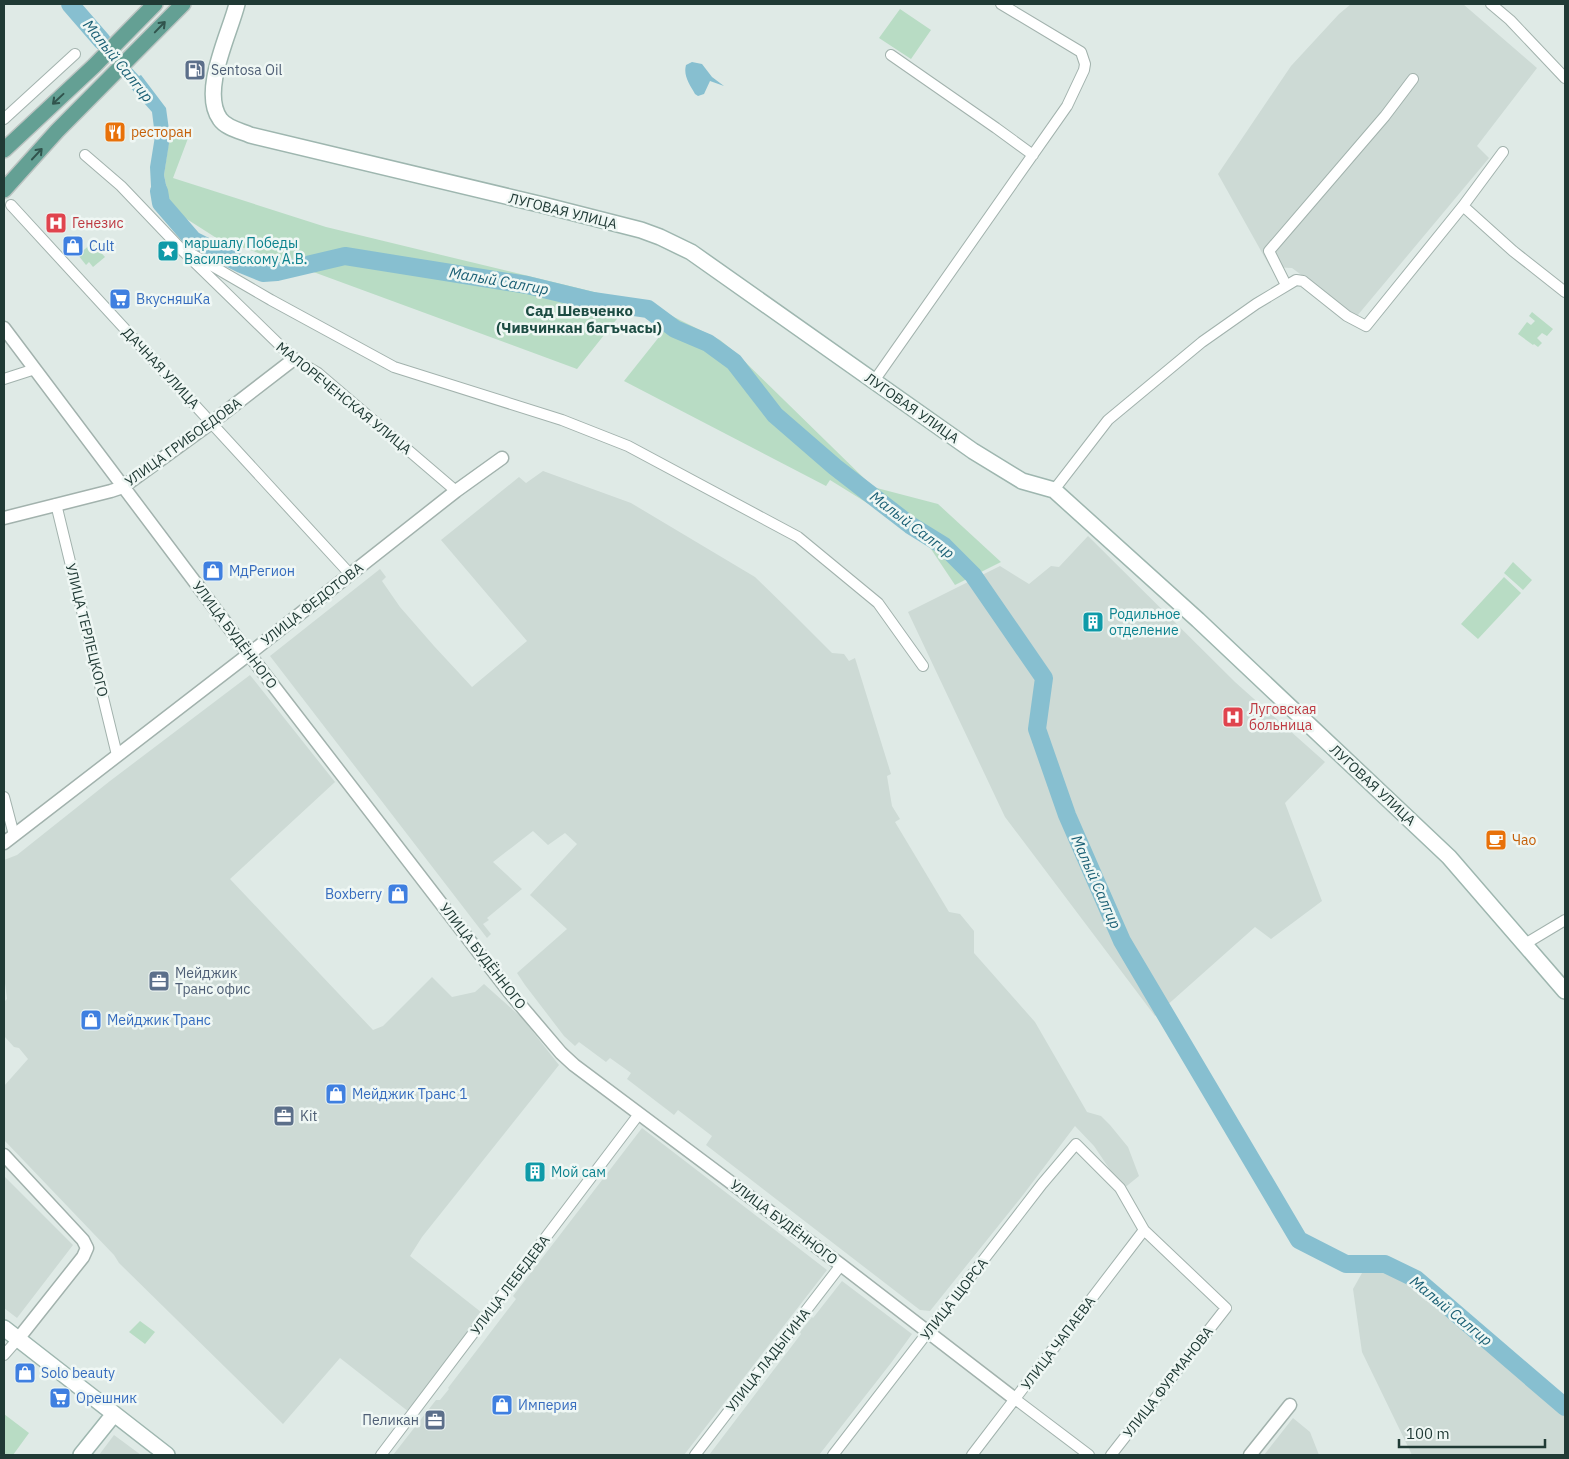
<svg xmlns="http://www.w3.org/2000/svg" width="1569" height="1459" font-family="'IBM Plex Sans',sans-serif">
<rect width="100%" height="100%" fill="#dfeae6"/>
<path fill="#cddad5" d="M 1351,4 L 1463,4 L 1537,68 L 1477,146 L 1489,158 L 1357,316 L 1292,268 L 1270,267 L 1218,174 L 1291,66 L 1339,14 Z
M 543,471 L 631,503 L 755,577 L 793,614 L 832,653 L 844,654 L 849,661 L 855,658 L 891,774 L 887,776 L 892,806 L 900,819 L 895,822 L 949,912 L 960,914 L 974,931 L 974,953 L 1035,1022 L 1087,1112 L 1101,1116 L 1110,1125 L 1128,1147 L 1139,1176 L 1123,1189 L 1094,1146 L 1075,1126 L 1023,1195 L 930,1311 L 920,1310 L 706,1145 L 712,1136 L 678,1110 L 674,1115 L 627,1079 L 631,1073 L 610,1058 L 606,1062 L 579,1042 L 575,1046 L 564,1036 L 525,985 L 517,973 L 567,929 L 530,895 L 577,844 L 565,833 L 548,845 L 533,831 L 493,862 L 522,889 L 487,918 L 489,920 L 483,924 L 491,934 L 487,938 L 270,656 L 380,569 L 386,577 L 382,581 L 400,607 L 434,646 L 472,687 L 527,641 L 441,540 L 519,477 L 526,483 Z
M 1088,536 L 1235,682 L 1325,762 L 1285,803 L 1322,901 L 1271,939 L 1255,927 L 1155,1016 L 1005,817 L 908,612 L 1000,566 L 1029,584 L 1051,566 L 1059,567 Z
M 250,675 L 335,782 L 230,879 L 373,1030 L 383,1026 L 432,977 L 452,997 L 475,992 L 484,984 L 522,1018 L 559,1065 L 422,1237 L 410,1256 L 486,1316 L 409,1412 L 340,1358 L 283,1424 L 119,1263 L 114,1255 L 4,1140 L 4,1086 L 28,1059 L 19,1048 L 14,1047 L 4,1036 L 4,1002 L 7,999 L 4,975 L 4,860 L 17,855 L 110,781 Z
M 642,1128 L 827,1270 L 684,1455 L 525,1455 L 525,1454 L 524,1455 L 393,1455 L 436,1400 L 440,1400 L 449,1389 L 448,1388 L 516,1299 L 513,1296 Z
M 4,1176 L 73,1245 L 17,1318 L 4,1308 Z
M 1385,1266 L 1426,1301 L 1432,1299 L 1565,1415 L 1565,1455 L 1412,1455 L 1362,1352 L 1353,1289 L 1362,1273 Z
M 842,1281 L 912,1334 L 891,1363 L 819,1455 L 709,1455 L 801,1334 L 800,1332 L 812,1317 L 813,1318 Z
M 1293,1418 L 1310,1432 L 1319,1455 L 1264,1455 Z
M 114,1435 L 141,1455 L 99,1455 Z"/>
<path fill="#b8dcc4" d="M 900,9 L 931,30 L 911,59 L 879,38 Z
M 190,133 L 173,178 L 326,227 L 652,306 L 720,340 L 736,353 L 873,487 L 938,504 L 1001,562 L 955,585 L 919,531 L 880,511 L 830,480 L 826,486 L 624,381 L 663,332 L 645,315 L 624,310 L 577,369 L 308,270 L 218,239 L 171,209 L 164,175 L 170,134 Z
M 92,243 L 105,257 L 93,267 L 89,262 L 86,265 L 78,255 Z
M 1532,312 L 1553,329 L 1547,336 L 1542,333 L 1537,338 L 1542,343 L 1538,347 L 1534,344 L 1533,345 L 1518,334 L 1527,322 L 1531,325 L 1535,321 L 1529,316 Z
M 1513,562 L 1532,580 L 1523,590 L 1504,573 Z
M 1504,577 L 1521,593 L 1478,639 L 1461,624 Z
M 140,1321 L 155,1332 L 145,1344 L 129,1332 Z
M 4,1414 L 29,1433 L 13,1455 L 4,1455 Z"/>
<path fill="#87bfd0" d="M 89,22 L 139,76 L 141,75 L 166,108 L 170,137 L 164,175 L 171,209 L 160,215 L 153,198 L 151,186 L 150,167 L 155,136 L 152,112 L 129,86 L 130,84 L 81,30 Z
M 692,62 L 702,64 L 712,77 L 724,86 L 710,81 L 704,94 L 698,96 L 695,94 C 690,85 683,76 686,65 Z"/>
<g fill="none" stroke-linecap="round" stroke-linejoin="round">
<path stroke="#87bfd0" stroke-width="18" d="M 70,4 L 102,41
M 159,191 L 161,203 L 193,240 L 241,264 L 263,273 L 277,272 L 345,256 L 527,285 L 593,301 L 648,309 L 675,329 L 708,343 L 734,362 L 775,415 L 835,467 L 910,525 L 944,546 L 973,575 L 1044,678 L 1037,729 L 1067,815 L 1122,941 L 1299,1240 L 1346,1264 L 1385,1264 L 1416,1279 L 1565,1407"/>
<g stroke="#a2b2ad" stroke-width="12">
<path id="minor" d="M 1491,4 L 1510,20 L 1565,78
M 891,55 L 996,128 L 1033,155
M 4,119 L 75,54
M 85,155 L 121,186 L 184,252 L 294,359 L 318,373 L 456,491
M 11,205 L 350,574
M 1463,206 L 1503,152
M 184,252 L 190,253 L 271,300 L 394,367 L 562,420 L 628,446 L 798,537 L 878,603 L 923,666
M 1286,285 L 1269,251 L 1385,116 L 1413,79
M 4,379 L 35,369
M 874,381 L 1067,106 L 1084,70 L 1085,64 L 1081,52 L 1001,4
M 1054,490 L 1108,420 L 1202,342 L 1256,304 L 1296,280 L 1303,281 L 1347,316 L 1366,326 L 1463,206 L 1513,251 L 1565,292
M 56,504 L 117,755
M 4,797 L 14,835
M 1525,944 L 1565,920
M 4,1355 L 18,1339
M 1015,1399 L 1089,1455
M 381,1455 L 639,1114
M 695,1455 L 841,1265
M 833,1455 L 1042,1184 L 1076,1144 L 1120,1188 L 1144,1230 L 1226,1308 L 1111,1455
M 972,1455 L 1144,1230"/>
</g>
<g stroke="#a2b2ad" stroke-width="15">
<path id="tertiary" d="M 4,328 L 249,654 L 510,993 L 561,1053 L 574,1065 L 841,1265 L 1015,1399
M 4,518 L 111,491 L 123,487 L 211,423 L 294,359
M 4,843 L 249,654 L 456,491 L 502,458
M 4,1155 L 83,1240 L 87,1248 L 83,1257 L 18,1339
M 1250,1455 L 1290,1405"/>
</g>
<g stroke="#9eb6af" stroke-width="18">
<path id="secondary" d="M 237,4 C 230,33 200,91 220,119 C 226,128 241,131 250,135 L 543,205 L 641,230 L 660,237 L 691,252 L 973,451 L 1022,481 L 1054,490 L 1198,620 L 1449,857 L 1565,991
M 4,1328 L 167,1455
M 81,1455 L 114,1414"/>
</g>
<g stroke="#bcc4c2" stroke-width="18">
<path id="primary" d="M 4,150 L 94,66 L 155,4
M 4,190 L 57,131 L 183,4"/>
</g>
<use href="#minor" stroke="#fff" stroke-width="10"/>
<use href="#tertiary" stroke="#fff" stroke-width="12"/>
<use href="#secondary" stroke="#fff" stroke-width="15"/>
<use href="#primary" stroke="#64a094" stroke-width="15"/>
</g>
<defs><path id="oneway-shaft" d="M-6 0H5M1.5-3L5.5 0L1.5 3" fill="none" stroke-width="1.6" stroke-linecap="round" stroke-linejoin="round" transform="scale(1.25)"/></defs>
<g stroke="#31544d">
<use href="#oneway-shaft" transform="translate(160 27) rotate(-46)"/>
<use href="#oneway-shaft" transform="translate(58 99) rotate(137)"/>
<use href="#oneway-shaft" transform="translate(37 154) rotate(-47)"/>
</g>
<defs>
<g id="fuel-square" transform="scale(1.125)"><rect x="-9" y="-9" width="18" height="18" rx="4" fill="#5c6f8a" stroke="#eff7f4"/><path d="M-5.5-6h7V0h2V4h1.3V-2.5L3-4.5l.8-.8L6-3V5H2.5V1h-1V6h-7ZM-4.2-4.7v3.2H.2V-4.7Z" fill="#fff"/></g>
<g id="restaurant-square" transform="scale(1.125)"><rect x="-9" y="-9" width="18" height="18" rx="4" fill="#e8710a" stroke="#eff7f4"/><path d="M-5-6h1v4h1v-4h1v4h1v-4h1v5L-1.5 .5V6h-2V.5L-5-1ZM5-6V6H3V1.5H1.5Q1.5-4 5-6Z" fill="#fff"/></g>
<g id="hospital-square" transform="scale(1.125)"><rect x="-9" y="-9" width="18" height="18" rx="4" fill="#e0444e" stroke="#eff7f4"/><path d="M-5-5h3v3.5h4V-5h3V5h-3V1.5h-4V5h-3Z" fill="#fff"/></g>
<g id="shop-square" transform="scale(1.125)"><rect x="-9" y="-9" width="18" height="18" rx="4" fill="#3f7fe0" stroke="#eff7f4"/><path d="M-5-2.5h2.3a2.7 3.5 0 0 1 5.4 0H5L5.5 6h-11ZM-1.5-2.5h3a1.5 2.3 0 0 0-3 0Z" fill="#fff"/></g>
<g id="sight-square" transform="scale(1.125)"><rect x="-9" y="-9" width="18" height="18" rx="4" fill="#0f9aa8" stroke="#eff7f4"/><path d="M0-6L1.8-2.2L6-1.7L2.9 1.2L3.7 5.4L0 3.3L-3.7 5.4L-2.9 1.2L-6-1.7L-1.8-2.2Z" fill="#fff"/></g>
<g id="supermarket-square" transform="scale(1.125)"><rect x="-9" y="-9" width="18" height="18" rx="4" fill="#3f7fe0" stroke="#eff7f4"/><path d="M-6-5.5h2.5l.6 2H6L4.5 2H-2.5L-4.4-4H-6ZM-1.5 3.2a1.3 1.3 0 1 0 .1 0ZM3 3.2a1.3 1.3 0 1 0 .1 0Z" fill="#fff"/></g>
<g id="building-square" transform="scale(1.125)"><rect x="-9" y="-9" width="18" height="18" rx="4" fill="#0f9aa8" stroke="#eff7f4"/><path d="M-4-6H4V6H1V3H-1V6H-4ZM-2.5-4.3h1.7v1.8h-1.7ZM.8-4.3h1.7v1.8H.8ZM-2.5-1h1.7V.8h-1.7ZM.8-1h1.7V.8H.8Z" fill="#fff"/></g>
<g id="cafe-square" transform="scale(1.125)"><rect x="-9" y="-9" width="18" height="18" rx="4" fill="#e8710a" stroke="#eff7f4"/><path d="M-5.5-4.5H6V0H3Q3 3.5 0 3.5H-2.5Q-5.5 3.5-5.5 0ZM3-3.2v2h1.7v-2ZM-6 4.5H4V6H-6Z" fill="#fff"/></g>
<g id="office-square" transform="scale(1.125)"><rect x="-9" y="-9" width="18" height="18" rx="4" fill="#5c6f8a" stroke="#eff7f4"/><path d="M-6-3h4V-5.5h4V-3h4V5H-6ZM-1-4.5V-3h2v-1.5ZM-6 0V1H6V0Z" fill="#fff"/></g>
</defs>
<g fill-rule="evenodd">
<use href="#fuel-square" x="195" y="70"/>
<use href="#restaurant-square" x="115" y="132"/>
<use href="#hospital-square" x="56" y="223"/>
<use href="#shop-square" x="73" y="246"/>
<use href="#sight-square" x="168" y="251"/>
<use href="#supermarket-square" x="120" y="299"/>
<use href="#shop-square" x="213" y="571"/>
<use href="#building-square" x="1093" y="622"/>
<use href="#hospital-square" x="1233" y="717"/>
<use href="#cafe-square" x="1496" y="840"/>
<use href="#shop-square" x="398" y="894"/>
<use href="#office-square" x="159" y="981"/>
<use href="#shop-square" x="91" y="1020"/>
<use href="#shop-square" x="336" y="1094"/>
<use href="#office-square" x="284" y="1116"/>
<use href="#building-square" x="535" y="1172"/>
<use href="#shop-square" x="25" y="1373"/>
<use href="#supermarket-square" x="60" y="1398"/>
<use href="#shop-square" x="502" y="1405"/>
<use href="#office-square" x="435" y="1420"/>
</g>
<g text-anchor="middle" stroke-width="5" stroke-linejoin="round" paint-order="stroke">
<g font-size="14" fill="#4e5e75" stroke="#eff7f4" text-anchor="start">
<text x="211" y="75">Sentosa Oil</text>
<text x="175" y="978">Мейджик<tspan x="175" dy="16">Транс офис</tspan></text>
<text x="300" y="1121">Kit</text>
<text x="419" y="1425" text-anchor="end">Пеликан</text>
</g>
<g font-size="14" fill="#c56008" stroke="#eff7f4" text-anchor="start">
<text x="131" y="137">ресторан</text>
<text x="1512" y="845">Чао</text>
</g>
<g font-size="14" fill="#203a35" stroke="#eff7f4">
<text transform="translate(563 211) rotate(14)" y="5">ЛУГОВАЯ УЛИЦА</text>
<text transform="translate(161 368) rotate(47)" y="5">ДАЧНАЯ УЛИЦА</text>
<text transform="translate(344 398) rotate(39)" y="5">МАЛОРЕЧЕНСКАЯ УЛИЦА</text>
<text transform="translate(912 408) rotate(35)" y="5">ЛУГОВАЯ УЛИЦА</text>
<text transform="translate(183 442) rotate(-36)" y="5">УЛИЦА ГРИБОЕДОВА</text>
<text transform="translate(312 604) rotate(-38)" y="5">УЛИЦА ФЕДОТОВА</text>
<text transform="translate(87 630) rotate(76)" y="5">УЛИЦА ТЕРЛЕЦКОГО</text>
<text transform="translate(235 635) rotate(53)" y="5">УЛИЦА БУДЁННОГО</text>
<text transform="translate(1373 785) rotate(43)" y="5">ЛУГОВАЯ УЛИЦА</text>
<text transform="translate(483 956) rotate(52)" y="5">УЛИЦА БУДЁННОГО</text>
<text transform="translate(784 1222) rotate(37)" y="5">УЛИЦА БУДЁННОГО</text>
<text transform="translate(510 1285) rotate(-53)" y="5">УЛИЦА ЛЕБЕДЕВА</text>
<text transform="translate(954 1299) rotate(-52)" y="5">УЛИЦА ЩОРСА</text>
<text transform="translate(1058 1343) rotate(-53)" y="5">УЛИЦА ЧАПАЕВА</text>
<text transform="translate(768 1360) rotate(-52)" y="5">УЛИЦА ЛАДЫГИНА</text>
<text transform="translate(1168 1382) rotate(-52)" y="5">УЛИЦА ФУРМАНОВА</text>
</g>
<g font-size="14" fill="#be3a42" stroke="#eff7f4" text-anchor="start">
<text x="72" y="228">Генезис</text>
<text x="1249" y="714">Луговская<tspan x="1249" dy="16">больница</tspan></text>
</g>
<g font-size="14" fill="#0d838f" stroke="#eff7f4" text-anchor="start">
<text x="184" y="248">маршалу Победы<tspan x="184" dy="16">Василевскому А.В.</tspan></text>
<text x="1109" y="619">Родильное<tspan x="1109" dy="16">отделение</tspan></text>
<text x="551" y="1177">Мой сам</text>
</g>
<g font-size="14" fill="#366cbe" stroke="#eff7f4" text-anchor="start">
<text x="89" y="251">Cult</text>
<text x="136" y="304">ВкусняшКа</text>
<text x="229" y="576">МдРегион</text>
<text x="382" y="899" text-anchor="end">Boxberry</text>
<text x="107" y="1025">Мейджик Транс</text>
<text x="352" y="1099">Мейджик Транс 1</text>
<text x="41" y="1378">Solo beauty</text>
<text x="76" y="1403">Орешник</text>
<text x="518" y="1410">Империя</text>
</g>
<g font-size="15" font-style="italic" fill="#1b6075" stroke="#eff7f4">
<text transform="translate(118 61) rotate(51)" y="5">Малый Салгир</text>
<text transform="translate(499 281) rotate(10)" y="5">Малый Салгир</text>
<text transform="translate(912 525) rotate(37)" y="5">Малый Салгир</text>
<text transform="translate(1096 882) rotate(66)" y="5">Малый Салгир</text>
<text transform="translate(1451 1311) rotate(39)" y="5">Малый Салгир</text>
</g>
<g font-size="15" font-weight="bold" fill="#1d4c43" stroke="#eff7f4">
<text x="579" y="316">Сад Шевченко<tspan x="579" dy="17">(Чивчинкан багъчасы)</tspan></text>
</g>
</g>
<rect width="1569" height="1459" fill="none" stroke="#203a35" stroke-width="10"/>
<path d="M1399 1439v8h146v-8" fill="none" stroke="#203a35" stroke-width="2.5"/>
<text x="1406" y="1439" font-size="15" fill="#203a35" stroke="#eff7f4" stroke-width="4" paint-order="stroke">100 m</text>
</svg>
